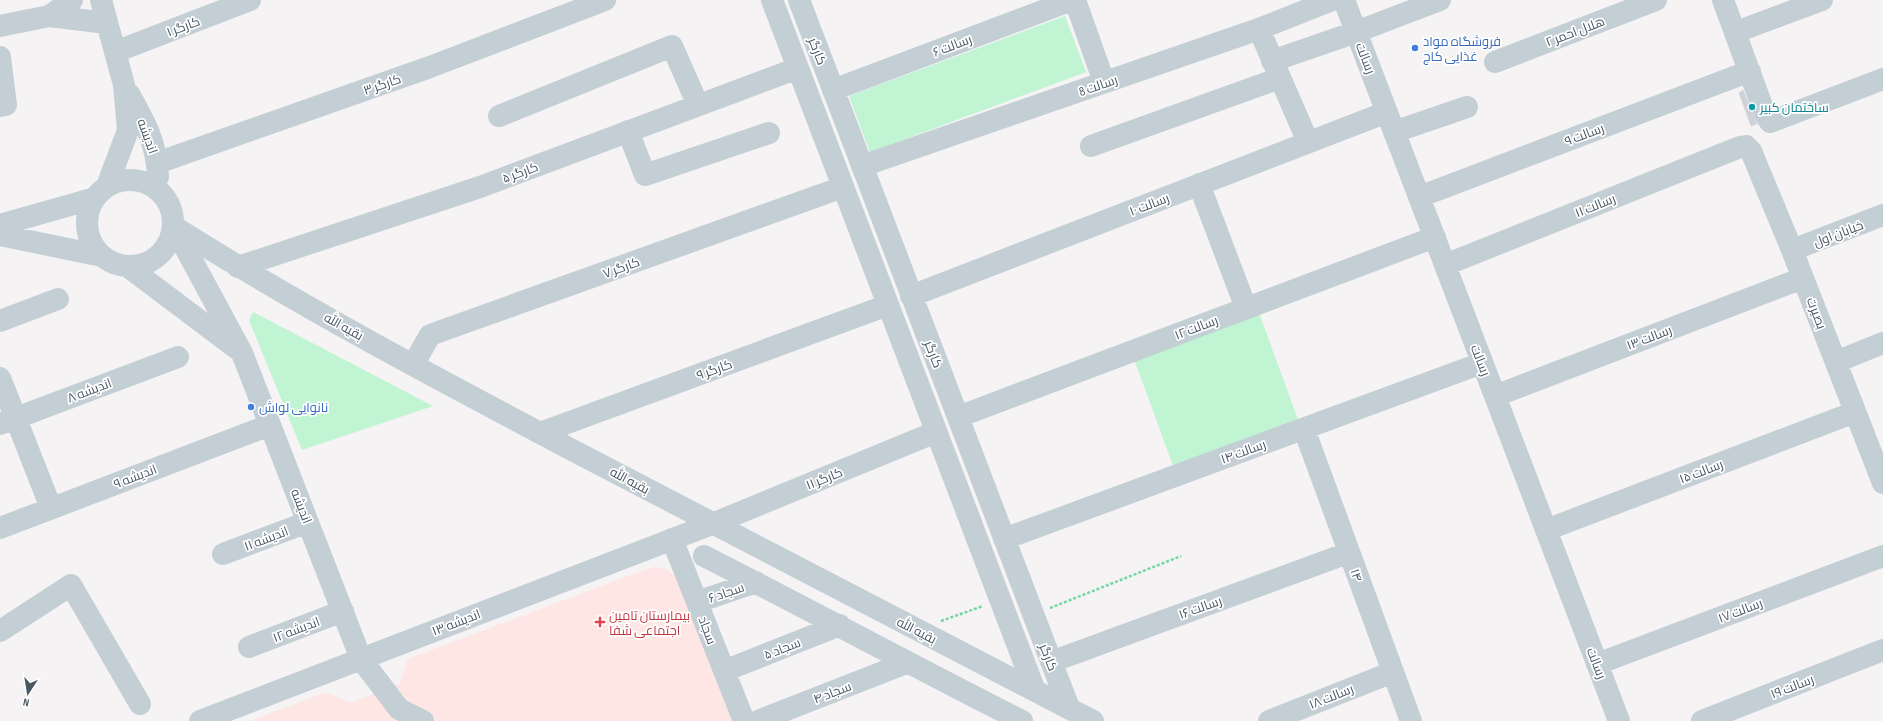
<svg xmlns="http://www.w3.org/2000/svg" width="1883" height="721" font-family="'Sofia Sans Condensed',Cairo,sans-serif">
<rect width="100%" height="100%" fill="#f5f3f3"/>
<path fill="#fde6e4" d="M 655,567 L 666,569 L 675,576 L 680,585 L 732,721 L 251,721 L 326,692 L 350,703 L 400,684 L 408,659 L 644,570 Z"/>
<path fill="#c0f4d2" d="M 1065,16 L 1086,72 L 870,152 L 849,96 Z
M 253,312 L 433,406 L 302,450 L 249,320 Z
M 1259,313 L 1304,436 L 1179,482 L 1134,359 Z"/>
<path fill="#ced2d8" stroke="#d6d9de" d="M 1743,90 L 1757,124 L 1751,126 L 1739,93 Z"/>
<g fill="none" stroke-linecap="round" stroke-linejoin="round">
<path stroke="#74d6a2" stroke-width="2.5" stroke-dasharray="3 2" stroke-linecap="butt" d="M 1050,608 L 1181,556
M 941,621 L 983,606"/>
<path stroke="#c3ced5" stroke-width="22" d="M 101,0 L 124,85 L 128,130 L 107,186
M 772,0 L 1035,691
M 799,0 L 1069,708
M 1075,0 L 1104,82
M 1344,0 L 1619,721
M 1723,0 L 1765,114 L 1770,122 L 1883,79
M 49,16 L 72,0
M 0,26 L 49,16 L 107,23
M 1259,29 L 1308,142
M 1736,32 L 1822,0
M 115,52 L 250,0
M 0,57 L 6,105 L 0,106
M 1272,61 L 1356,32 L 1440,0
M 1495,62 L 1656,0
M 833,90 L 1072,0
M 129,94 C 145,122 157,144 158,177
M 499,116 L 672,46 L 698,105
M 628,131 L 645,175 L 769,133
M 1394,132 L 1467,107
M 1091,146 L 1280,78
M 157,163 L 430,67 L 605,0
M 862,166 L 1259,29 L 1332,0
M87 223a43 43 0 1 1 86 0a43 43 0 1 1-86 0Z
M 1199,184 L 1246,308
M 1419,197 L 1750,71
M 0,225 L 95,198
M 173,226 C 303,308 440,380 576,452 C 748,542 921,631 1093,721
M 174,227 L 242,353 L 361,659 L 399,709 L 423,721
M 0,235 L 102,256
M 1792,250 L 1883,215
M 1445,265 L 1740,147 L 1746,146 L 1751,151 L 1792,250 L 1883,483
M 127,266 L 236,348
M 238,267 L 480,187 L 798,68
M 911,296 L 1387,112
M 0,321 L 58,299
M 1836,362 L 1883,343
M 413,365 L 430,335 L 843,187
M 0,378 L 51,508
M 1495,396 L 1803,278
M 958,417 L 1435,237
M 0,424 L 178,357
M 1304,429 L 1411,721
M 540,433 L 888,305
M 0,528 L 270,425
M 1546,530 L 1855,412
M 672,539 L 744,721
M 1004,539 L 1482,363
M 223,554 L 308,522
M 704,556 C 810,610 915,667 1022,721
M 697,602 L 756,582
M 0,631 L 71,585 L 140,704
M 249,647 L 343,611
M 1051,662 L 1348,553
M 1597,664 L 1883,556
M 724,671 L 840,625
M 200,721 L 712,524 L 936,432
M 758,721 L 906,663
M 1269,721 L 1393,672
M 1702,721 L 1883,650"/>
</g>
<g fill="#3f7fe0" stroke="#fff" stroke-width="1.5">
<circle cx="1415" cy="48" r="4"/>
<circle cx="251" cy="407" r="4"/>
</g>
<circle fill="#0f9aa8" stroke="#fff" stroke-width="1.5" cx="1752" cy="107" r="4"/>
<path fill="#e0444e" stroke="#fff" stroke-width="1.5" d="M598 616h4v4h4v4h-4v4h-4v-4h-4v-4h4z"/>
<g text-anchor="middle" stroke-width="3.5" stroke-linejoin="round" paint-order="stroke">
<g font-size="13" fill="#485762" stroke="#fff">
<text transform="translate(183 26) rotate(-21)" y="5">کارگر ۱</text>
<text transform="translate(1575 31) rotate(-21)" y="5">هلال احمر ۲</text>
<text transform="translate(952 45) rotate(-21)" y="5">رسالت ۶</text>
<text transform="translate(818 51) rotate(69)" y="5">کارگر</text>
<text transform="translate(1366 58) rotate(69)" y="5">رسالت</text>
<text transform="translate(382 84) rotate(-19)" y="5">کارگر ۳</text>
<text transform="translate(1098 85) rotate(-19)" y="5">رسالت 8</text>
<text transform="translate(1584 134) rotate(-21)" y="5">رسالت ۹</text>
<text transform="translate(148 136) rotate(70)" y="5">اندیشه</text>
<text transform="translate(520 172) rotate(-20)" y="5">کارگر ۵</text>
<text transform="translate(1149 204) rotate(-21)" y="5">رسالت ۱۰</text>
<text transform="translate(1595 205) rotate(-22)" y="5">رسالت ۱۱</text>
<text transform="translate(1838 233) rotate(-21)" y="5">خیابان اول</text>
<text transform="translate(621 267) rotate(-20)" y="5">کارگر ۷</text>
<text transform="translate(1817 313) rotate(69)" y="5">بصیرت</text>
<text transform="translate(344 326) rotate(29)" y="5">بقیه الله</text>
<text transform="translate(1196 327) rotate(-21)" y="5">رسالت ۱۲</text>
<text transform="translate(1649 337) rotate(-21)" y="5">رسالت ۱۳</text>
<text transform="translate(934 354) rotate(69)" y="5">کارگر</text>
<text transform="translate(1481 360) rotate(69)" y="5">رسالت</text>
<text transform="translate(714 369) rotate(-20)" y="5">کارگر ۹</text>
<text transform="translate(89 390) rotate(-21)" y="5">اندیشه ۸</text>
<text transform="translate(1243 451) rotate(-20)" y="5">رسالت ۱۴</text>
<text transform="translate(1701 471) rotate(-21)" y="5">رسالت ۱۵</text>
<text transform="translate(135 476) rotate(-21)" y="5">اندیشه ۹</text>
<text transform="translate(824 478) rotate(-22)" y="5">کارگر ۱۱</text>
<text transform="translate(630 480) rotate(28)" y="5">بقیه الله</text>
<text transform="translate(302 506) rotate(69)" y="5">اندیشه</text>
<text transform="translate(266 538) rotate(-21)" y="5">اندیشه ۱۱</text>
<text transform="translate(1357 575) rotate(70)" y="5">۱۴</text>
<text transform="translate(726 592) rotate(-19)" y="5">سجاد ۶</text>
<text transform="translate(1200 607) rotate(-20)" y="5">رسالت ۱۶</text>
<text transform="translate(1740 610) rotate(-21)" y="5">رسالت ۱۷</text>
<text transform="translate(456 622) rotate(-21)" y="5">اندیشه ۱۳</text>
<text transform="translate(296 629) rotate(-21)" y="5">اندیشه ۱۲</text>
<text transform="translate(708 630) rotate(69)" y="5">سجاد</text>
<text transform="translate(917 630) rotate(27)" y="5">بقیه الله</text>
<text transform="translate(782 648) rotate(-21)" y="5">سجاد ۵</text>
<text transform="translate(1049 657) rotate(69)" y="5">کارگر</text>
<text transform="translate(1597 663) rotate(69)" y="5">رسالت</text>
<text transform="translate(1792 686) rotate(-21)" y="5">رسالت ۱۹</text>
<text transform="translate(832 692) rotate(-21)" y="5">سجاد ۴</text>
<text transform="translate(1331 696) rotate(-22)" y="5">رسالت ۱۸</text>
</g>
<g font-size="13" fill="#366cbe" stroke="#fff" text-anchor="start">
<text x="1423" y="46">فروشگاه مواد<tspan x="1423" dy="15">غذایی کاج</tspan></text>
<text x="259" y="412">نانوایی لواش</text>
</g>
<g font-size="13" fill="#0d838f" stroke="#fff" text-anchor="start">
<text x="1760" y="112">ساختمان کبیر</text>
</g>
<g font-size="13" fill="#be3a42" stroke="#fff" text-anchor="start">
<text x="609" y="620">بیمارستان تامین<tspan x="609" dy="15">اجتماعی شفا</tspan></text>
</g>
</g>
<g transform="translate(28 693) rotate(192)" stroke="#ffffff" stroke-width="3" paint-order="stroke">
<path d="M0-3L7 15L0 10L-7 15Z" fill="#485762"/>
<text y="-6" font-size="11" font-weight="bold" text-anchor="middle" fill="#485762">N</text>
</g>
</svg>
